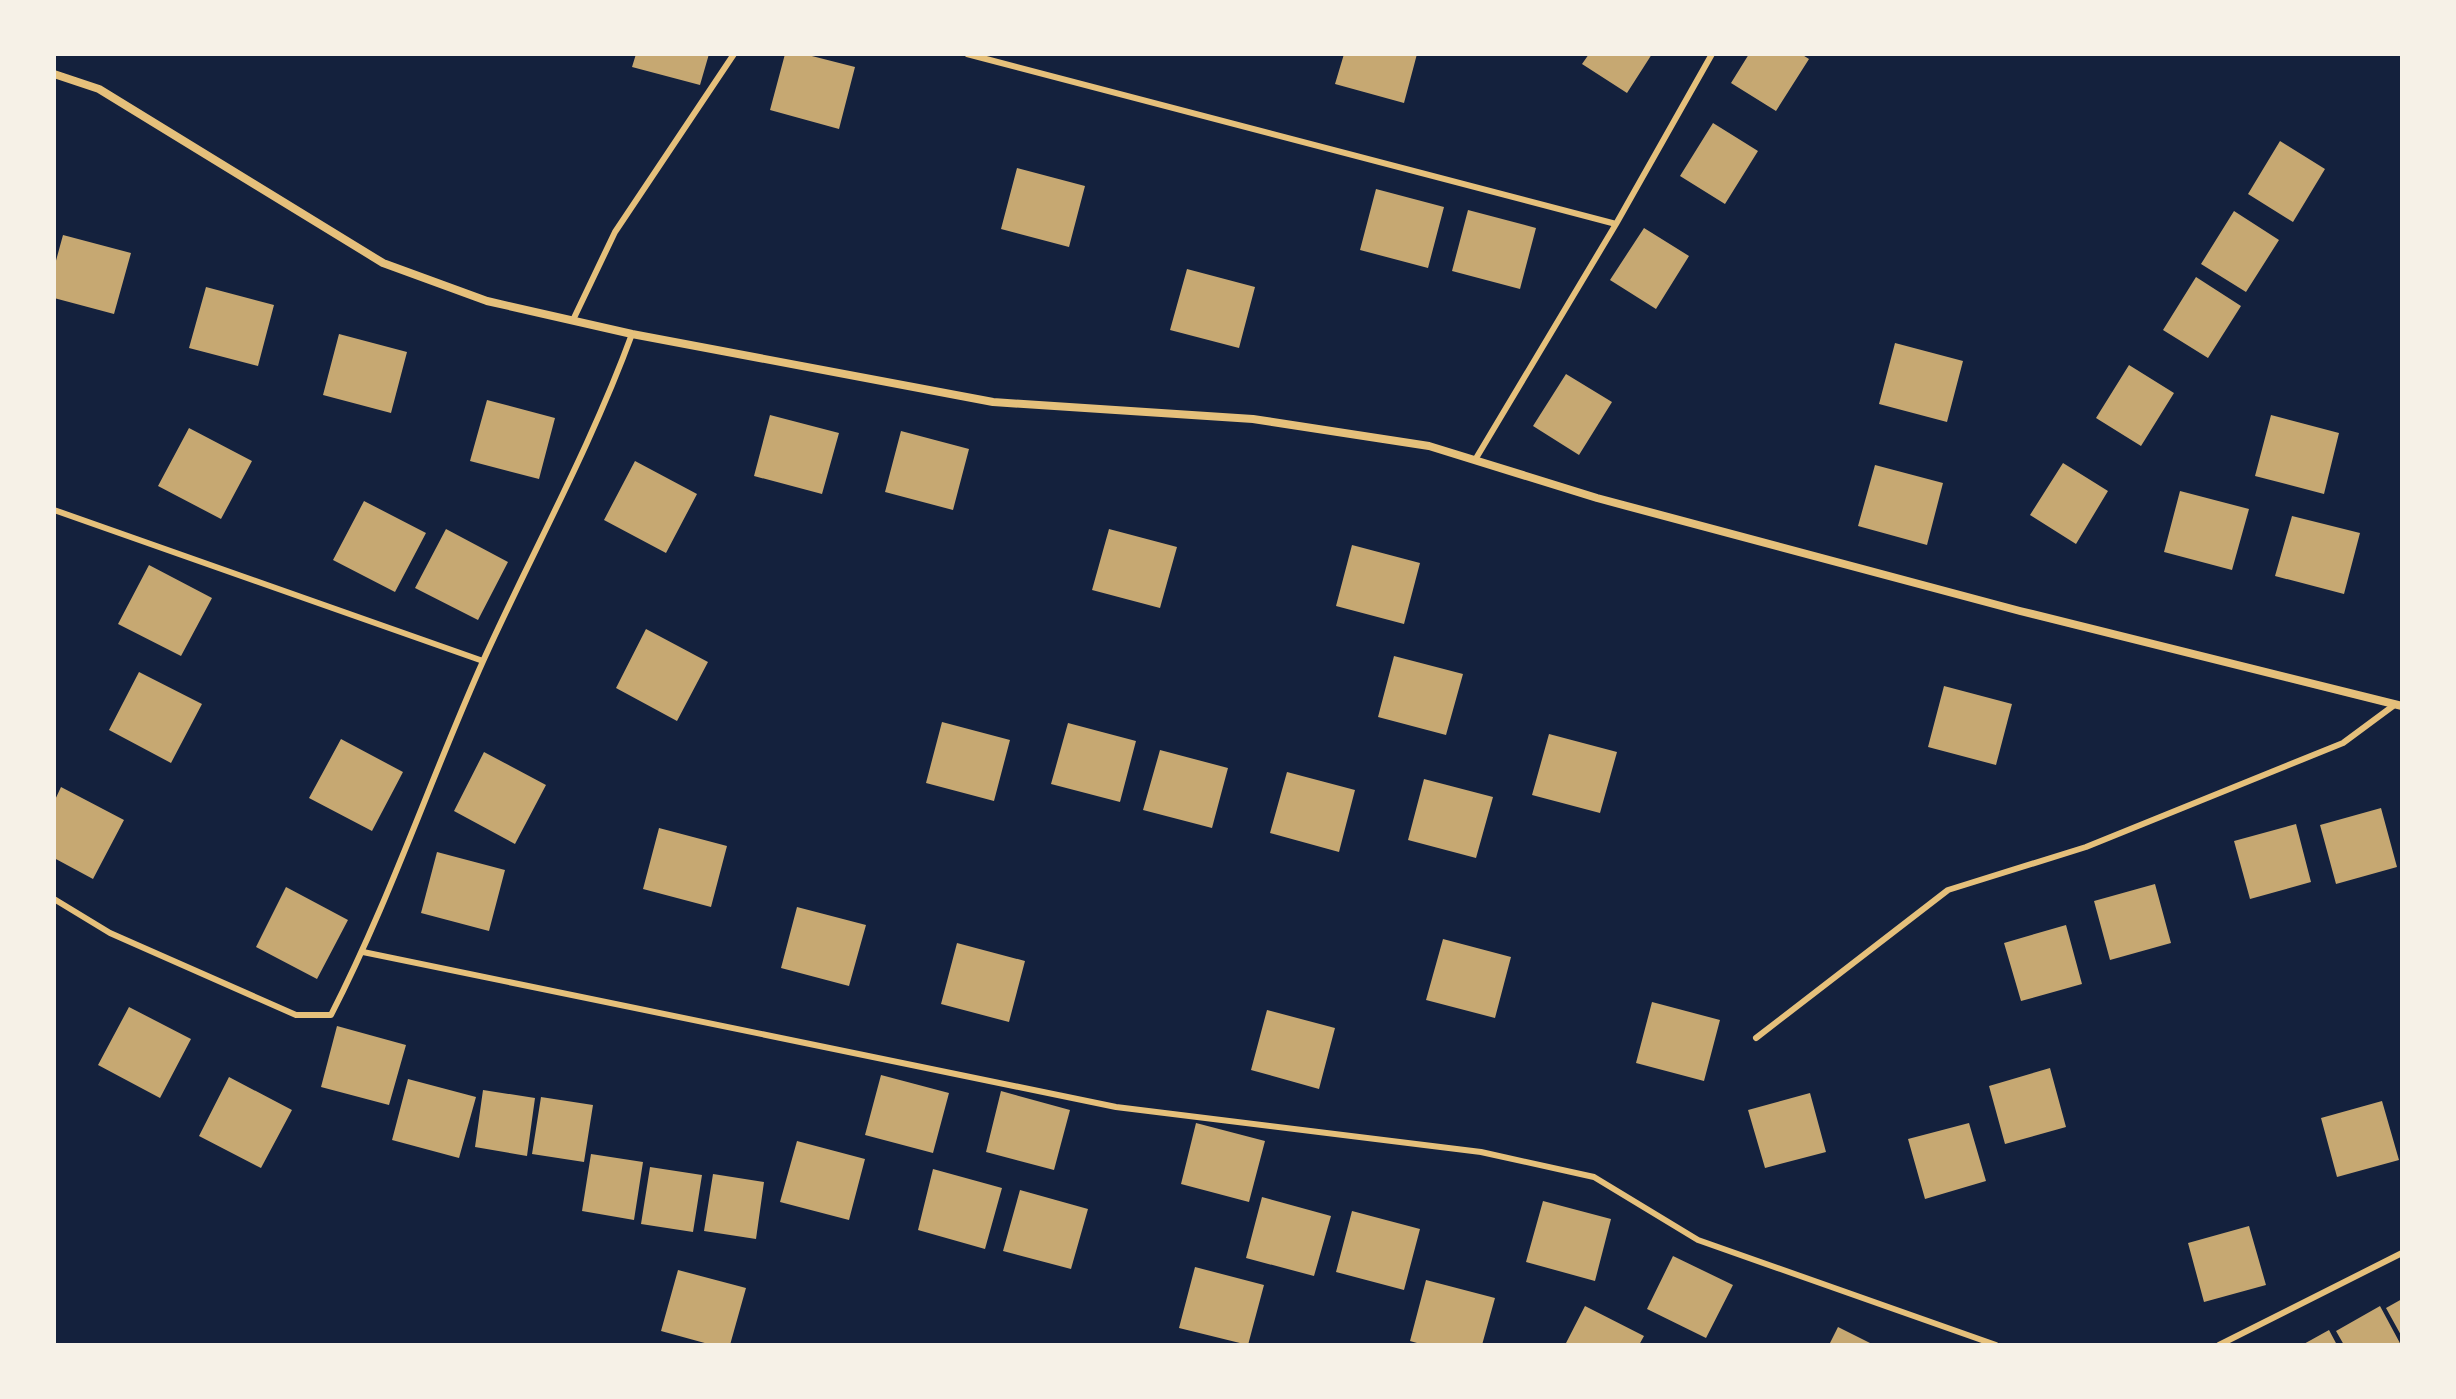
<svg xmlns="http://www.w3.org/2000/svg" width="2456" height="1399" font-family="'Exo 2',sans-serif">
<rect width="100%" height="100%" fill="#14213d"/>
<path fill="#c6a872" d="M 636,54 L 709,54 L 700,85 L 632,67 Z
M 785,54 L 804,54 L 855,67 L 839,129 L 770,110 Z
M 1344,54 L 1417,54 L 1404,103 L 1335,84 Z
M 1589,54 L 1652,54 L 1627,93 L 1582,64 Z
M 1749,54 L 1801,54 L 1809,59 L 1776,111 L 1731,83 Z
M 1713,123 L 1758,151 L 1725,204 L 1680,176 Z
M 2280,141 L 2325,169 L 2293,222 L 2248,194 Z
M 1017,168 L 1085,186 L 1069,247 L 1001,229 Z
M 1376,189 L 1444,207 L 1428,268 L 1360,250 Z
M 1468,210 L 1536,228 L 1520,289 L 1452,271 Z
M 2234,211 L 2279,240 L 2246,292 L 2201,264 Z
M 1644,228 L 1689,256 L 1656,309 L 1610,280 Z
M 63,235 L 131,253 L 114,314 L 54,298 L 54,268 Z
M 1187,269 L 1255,287 L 1239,348 L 1170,330 Z
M 2196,277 L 2241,306 L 2208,358 L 2163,330 Z
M 206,287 L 274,305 L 258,366 L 189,348 Z
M 339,334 L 407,352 L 391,413 L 323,395 Z
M 1895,343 L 1963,361 L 1947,422 L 1879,404 Z
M 2129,365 L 2174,393 L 2141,446 L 2096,418 Z
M 1566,374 L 1612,402 L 1579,455 L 1533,426 Z
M 487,400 L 555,418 L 539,479 L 470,461 Z
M 770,415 L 839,433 L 822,494 L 754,476 Z
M 2271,415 L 2339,433 L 2324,494 L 2255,476 Z
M 189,428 L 252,461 L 221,519 L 158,486 Z
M 901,431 L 969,449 L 953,510 L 885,492 Z
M 635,461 L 697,494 L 666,553 L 604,520 Z
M 2063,463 L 2108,491 L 2076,544 L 2030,515 Z
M 1875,465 L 1943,483 L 1927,545 L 1858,526 Z
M 2180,491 L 2249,509 L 2232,570 L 2164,552 Z
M 364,501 L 426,533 L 395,592 L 333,560 Z
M 2292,516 L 2360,533 L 2344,594 L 2275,576 Z
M 446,529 L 508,562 L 478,620 L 415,588 Z
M 1109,529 L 1177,547 L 1160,608 L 1092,590 Z
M 1352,545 L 1420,563 L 1404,624 L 1336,606 Z
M 149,565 L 212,598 L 181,656 L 118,624 Z
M 646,629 L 708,662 L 677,721 L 616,688 Z
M 1394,656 L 1463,674 L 1446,735 L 1378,717 Z
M 139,672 L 202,704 L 171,763 L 109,730 Z
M 1944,686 L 2012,704 L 1996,765 L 1928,747 Z
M 942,722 L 1010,740 L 994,801 L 926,783 Z
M 1068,723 L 1136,741 L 1120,802 L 1051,784 Z
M 1549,734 L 1617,752 L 1600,813 L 1532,795 Z
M 341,739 L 403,772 L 372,831 L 309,798 Z
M 1160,750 L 1228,768 L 1212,828 L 1143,810 Z
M 484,752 L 546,785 L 515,844 L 454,811 Z
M 1287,772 L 1355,790 L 1339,852 L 1270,833 Z
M 1424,779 L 1493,797 L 1476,858 L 1408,840 Z
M 61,787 L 124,820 L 93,879 L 54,858 L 54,802 Z
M 2381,808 L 2397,867 L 2336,884 L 2320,825 Z
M 2296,824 L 2311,882 L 2250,899 L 2234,841 Z
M 659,828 L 727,846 L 711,907 L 643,889 Z
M 437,852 L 505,870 L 489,931 L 421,913 Z
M 2155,884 L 2171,943 L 2110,960 L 2094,901 Z
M 286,887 L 348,920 L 317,979 L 256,947 Z
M 797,907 L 866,925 L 849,986 L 781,968 Z
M 2066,925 L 2082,984 L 2021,1001 L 2004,943 Z
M 1443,939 L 1511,957 L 1495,1018 L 1426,1000 Z
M 957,943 L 1025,961 L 1009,1022 L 941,1004 Z
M 1652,1002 L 1720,1020 L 1704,1081 L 1636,1063 Z
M 129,1007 L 191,1039 L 160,1098 L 98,1065 Z
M 1267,1010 L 1335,1028 L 1319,1089 L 1251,1070 Z
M 337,1026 L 406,1045 L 389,1105 L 321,1087 Z
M 2050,1068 L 2066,1127 L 2005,1144 L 1989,1086 Z
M 881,1075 L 949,1093 L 933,1153 L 865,1135 Z
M 229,1077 L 292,1110 L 261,1168 L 199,1136 Z
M 408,1079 L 476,1097 L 459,1158 L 392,1140 Z
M 483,1090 L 535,1098 L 527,1156 L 475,1147 Z
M 1001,1091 L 1070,1110 L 1054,1170 L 986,1152 Z
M 1810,1093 L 1826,1152 L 1765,1168 L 1748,1110 Z
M 541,1097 L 593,1105 L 584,1162 L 532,1154 Z
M 2382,1101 L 2399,1160 L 2337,1177 L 2321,1118 Z
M 1196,1123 L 1265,1141 L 1249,1202 L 1181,1184 Z
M 1969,1123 L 1986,1181 L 1925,1199 L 1908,1139 Z
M 797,1141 L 865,1159 L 849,1220 L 780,1202 Z
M 591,1154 L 643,1162 L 634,1220 L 582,1211 Z
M 650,1167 L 702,1175 L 693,1232 L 641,1224 Z
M 933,1169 L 1002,1188 L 985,1249 L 918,1230 Z
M 713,1174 L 764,1182 L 756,1239 L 704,1231 Z
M 1020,1190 L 1088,1209 L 1071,1269 L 1003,1251 Z
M 1262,1197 L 1331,1216 L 1314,1276 L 1246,1258 Z
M 1543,1201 L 1611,1219 L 1595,1281 L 1526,1262 Z
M 1352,1211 L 1420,1229 L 1404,1290 L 1336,1272 Z
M 2249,1226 L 2266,1285 L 2204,1302 L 2188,1243 Z
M 1673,1256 L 1733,1285 L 1706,1338 L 1647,1309 Z
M 1195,1267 L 1264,1285 L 1248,1345 L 1179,1328 Z
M 678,1270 L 746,1288 L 730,1345 L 712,1345 L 661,1331 Z
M 1426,1280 L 1495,1298 L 1482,1345 L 1424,1345 L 1410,1341 Z
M 2402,1299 L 2402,1337 L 2386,1308 Z
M 1585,1306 L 1644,1336 L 1639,1345 L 1565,1345 Z
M 2380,1306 L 2401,1345 L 2344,1345 L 2336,1331 Z
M 1838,1327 L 1874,1345 L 1829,1345 Z
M 2329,1330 L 2337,1345 L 2302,1345 Z"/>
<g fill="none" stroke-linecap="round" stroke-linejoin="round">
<path stroke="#e5c07b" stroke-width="6" d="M 967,54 L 1616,224
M 573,320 L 615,232 L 734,54
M 1475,460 L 1616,224 L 1712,54
M 54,510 L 483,661
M 54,899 L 110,933 L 296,1015 L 331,1015 C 390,900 431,777 484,659 C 533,551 591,446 632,334
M 363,952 L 1116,1107 L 1481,1152 L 1594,1177 L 1698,1240 L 1996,1345
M 1756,1038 L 1948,890 L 2086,847 L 2343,743 L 2393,706
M 2219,1345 L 2402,1253"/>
<path stroke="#e5c07b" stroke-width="8" d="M 54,74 L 99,89 L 383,263 L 487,301 L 632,334 L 993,402 L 1253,419 L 1429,446 L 1597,498 L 2020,611 L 2402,706"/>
</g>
<rect width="2456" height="1399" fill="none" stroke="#f6f1e7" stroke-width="112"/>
</svg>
